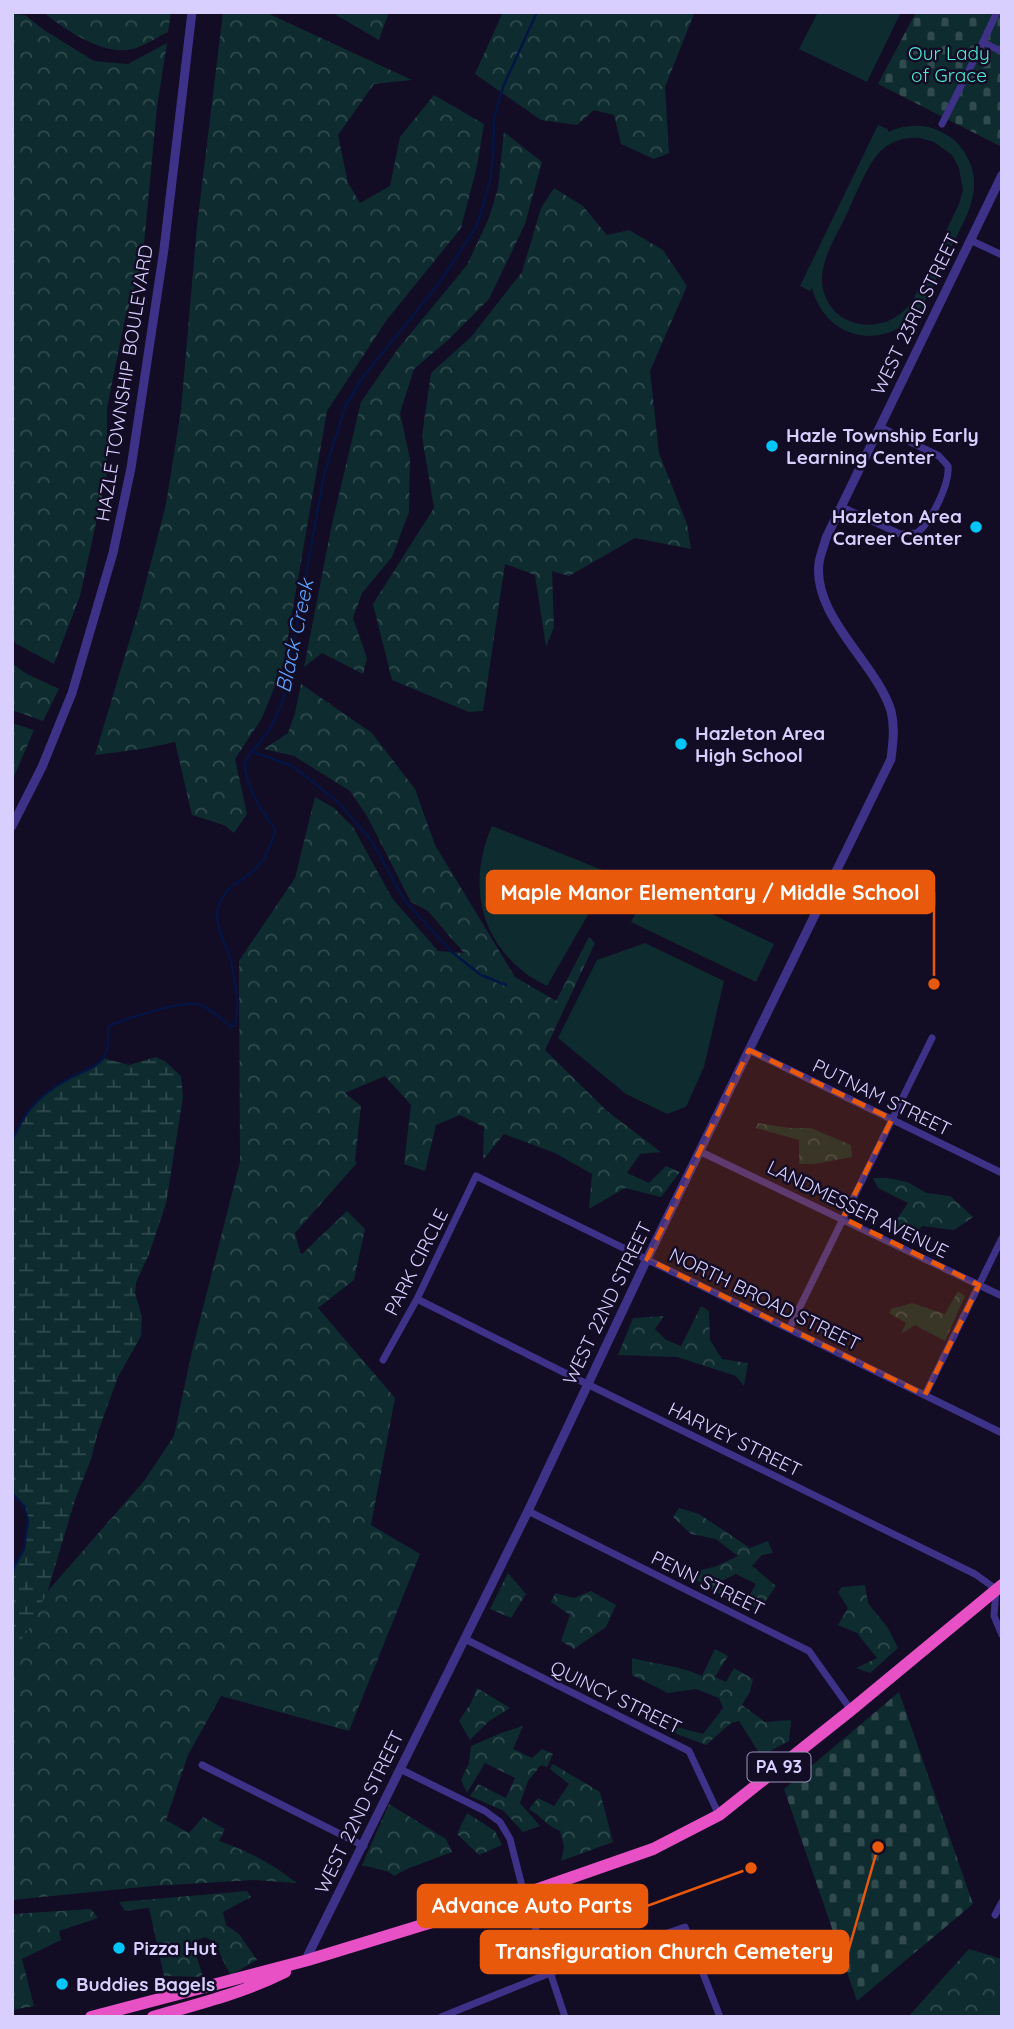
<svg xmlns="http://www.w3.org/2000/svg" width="1014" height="2029" font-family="Quicksand,sans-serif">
<defs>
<pattern id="forest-crowns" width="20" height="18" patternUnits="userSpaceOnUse" patternTransform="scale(1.75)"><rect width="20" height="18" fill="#0e2c2f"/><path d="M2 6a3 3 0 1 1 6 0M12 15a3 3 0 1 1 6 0" fill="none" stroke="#304a4e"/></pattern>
<pattern id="wetland-marsh" width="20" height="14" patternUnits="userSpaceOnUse" patternTransform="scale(1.75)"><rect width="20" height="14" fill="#0e2c2f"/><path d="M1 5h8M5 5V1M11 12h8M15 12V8" fill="none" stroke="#304a4e"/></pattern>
<pattern id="cemetery-stones" width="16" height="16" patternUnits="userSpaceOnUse" patternTransform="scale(1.75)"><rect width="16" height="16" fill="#0e2c2f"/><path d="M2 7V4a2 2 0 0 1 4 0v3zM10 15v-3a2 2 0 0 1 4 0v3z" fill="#304a4e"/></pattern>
</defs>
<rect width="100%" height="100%" fill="#120c24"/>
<path fill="url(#forest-crowns)" d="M 43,12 L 171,12 L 168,32 C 157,37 145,46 133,49 C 103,56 65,30 43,12 Z
M 223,12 L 265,12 L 412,80 L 374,84 L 338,135 L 348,183 L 360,203 L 390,186 L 400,137 L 434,95 L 484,124 L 477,166 L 461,228 L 386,321 L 327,411 L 283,666 L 262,718 L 235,759 L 247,814 L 234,833 L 224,825 L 192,815 L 175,742 L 142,749 L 95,755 L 139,609 L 166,504 L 181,410 L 197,226 Z
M 331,12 L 389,12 L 379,40 Z
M 503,12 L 700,12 L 694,14 L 665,87 L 669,153 L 654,159 L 621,144 L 614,115 L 594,110 L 577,125 L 541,120 L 475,74 Z
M 12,14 L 25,15 L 44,30 L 94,61 L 128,64 L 167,43 L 157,107 L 142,265 L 125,319 L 107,408 L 107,473 L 80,596 L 54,664 L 15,643 L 12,627 Z
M 504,132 L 542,162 L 525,224 L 489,299 L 449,339 L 414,369 L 400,413 L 410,459 L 409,512 L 392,557 L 362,593 L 353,618 L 367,658 L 363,674 L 322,653 L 304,667 L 332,524 L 361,402 L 397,350 L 467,265 L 489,218 L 498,188 Z
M 554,188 L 583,206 L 607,235 L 629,230 L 663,250 L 687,286 L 650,371 L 659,453 L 687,524 L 691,549 L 635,538 L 569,576 L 552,571 L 554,627 L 546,647 L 535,575 L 505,564 L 483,711 L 469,712 L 392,680 L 373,604 L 434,508 L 422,436 L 431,373 L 471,337 L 522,272 L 541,208 Z
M 12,663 L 25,673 L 59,689 L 43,721 L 12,710 Z
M 301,684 L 372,733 L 415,789 L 435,845 L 515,977 L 556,1001 L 589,937 L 595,943 L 545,1050 L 607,1111 L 661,1152 L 640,1154 L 627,1173 L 649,1183 L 666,1166 L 680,1172 L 661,1197 L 625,1188 L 589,1209 L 592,1174 L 555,1153 L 504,1134 L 483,1160 L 484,1127 L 460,1115 L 436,1125 L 425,1171 L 404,1164 L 411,1105 L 385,1076 L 345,1093 L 361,1106 L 355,1161 L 357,1163 L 295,1233 L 301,1255 L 347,1211 L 365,1229 L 354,1280 L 318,1308 L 395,1398 L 371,1525 L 420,1554 L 349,1731 L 221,1696 L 188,1755 L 166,1820 L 189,1833 L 203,1817 L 225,1829 L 219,1841 C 253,1853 269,1862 297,1883 L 254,1880 L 152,1886 L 12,1900 L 12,1632 L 144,1481 L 174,1436 L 192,1351 L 240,1162 L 239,961 L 295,878 L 315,797 L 334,808 L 353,827 L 392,898 L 438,951 L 464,953 L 428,911 L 411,902 L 367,816 L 350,791 L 294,756 L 264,749 L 288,733 L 295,713 Z
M 12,723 L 34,730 L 12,781 Z
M 758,1123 L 789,1128 L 811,1128 L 851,1145 L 852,1157 L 815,1164 L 799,1164 L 799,1140 L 756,1128 Z
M 873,1178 L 888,1178 L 907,1182 L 927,1193 L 950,1196 L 973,1217 L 954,1230 L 922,1226 L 911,1240 L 891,1228 L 908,1203 L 878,1188 Z
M 958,1291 L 965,1296 L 945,1341 L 915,1325 L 901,1334 L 906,1323 L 889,1313 L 891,1309 L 912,1303 L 945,1314 Z
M 701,1306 L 709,1311 L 710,1340 L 722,1359 L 748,1363 L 744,1386 L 736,1376 L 677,1357 L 618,1355 L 633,1318 L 664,1316 L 655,1329 L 666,1340 L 681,1346 Z
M 679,1508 L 699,1514 L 750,1548 L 768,1541 L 773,1553 L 762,1555 L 752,1566 L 776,1586 L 760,1609 L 745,1603 L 756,1584 L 736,1574 L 717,1583 L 729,1600 L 686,1574 L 717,1566 L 738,1556 L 716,1539 L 691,1534 L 673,1517 Z
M 508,1573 L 526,1594 L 511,1618 L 490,1609 Z
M 865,1585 L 868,1603 L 888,1628 L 898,1648 L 870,1673 L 856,1668 L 877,1658 L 857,1633 L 838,1625 L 848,1608 L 838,1592 L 842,1587 Z
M 591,1591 L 616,1605 L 606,1627 L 574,1649 L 561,1641 L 570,1615 L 551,1602 L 555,1593 L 574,1598 Z
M 715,1649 L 728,1656 L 715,1677 L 726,1682 L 734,1668 L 753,1679 L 750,1692 L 742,1705 L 765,1722 L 791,1720 L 789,1741 L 761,1756 L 739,1721 L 731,1723 L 706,1745 L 674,1733 L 677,1727 L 703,1734 L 723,1708 L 719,1698 L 696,1689 L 668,1693 L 632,1675 L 632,1658 C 655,1664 680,1666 702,1676 Z
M 477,1688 L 510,1708 L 489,1721 L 470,1740 L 459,1721 L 471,1703 Z
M 523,1726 L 513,1749 L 532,1758 L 542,1749 L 553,1754 L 547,1767 L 541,1765 L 528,1781 L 520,1803 L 540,1826 L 523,1832 L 504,1811 L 470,1796 L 478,1784 L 506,1798 L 515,1778 L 485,1763 L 467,1793 L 461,1780 L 469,1763 L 471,1746 L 501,1733 Z
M 553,1764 L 600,1792 L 613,1842 L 561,1861 L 564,1847 L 560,1831 C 547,1826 541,1816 529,1809 L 538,1798 L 554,1806 L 569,1784 L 550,1769 Z
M 389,1804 L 446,1839 L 452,1852 L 407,1869 L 394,1876 L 389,1872 L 362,1865 Z
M 467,1813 L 495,1831 L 502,1845 L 479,1855 L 457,1834 Z
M 247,1891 L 251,1897 L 223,1912 L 226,1925 L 239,1934 L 257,1960 L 231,1975 L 225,1965 L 216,1943 L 205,1937 L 192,1942 L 203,1977 L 164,1976 L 149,1908 L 125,1911 L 119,1902 Z
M 91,1909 L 98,1918 L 59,1931 L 61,1940 L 22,1959 L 34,2006 L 12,2010 L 12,1914 Z
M 969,1949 L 1002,1959 L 1002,2017 L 908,2017 Z"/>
<path fill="url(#wetland-marsh)" d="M 156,1057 L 166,1062 L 181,1076 L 183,1097 L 166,1204 L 149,1254 L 136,1283 L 135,1293 L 142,1317 L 141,1336 L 118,1377 L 98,1432 L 91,1459 L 75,1500 L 48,1590 L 31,1626 L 12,1653 L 12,1577 L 14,1566 L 24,1549 L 28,1520 L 24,1506 L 12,1493 L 12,1141 C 24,1112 44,1092 71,1078 C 83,1072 95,1069 103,1058 L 129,1065 Z"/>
<path fill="url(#cemetery-stones)" d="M 916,12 L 1002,12 L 1002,147 L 878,84 Z
M 899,1692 L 973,1904 L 857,2001 L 784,1789 Z"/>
<path fill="#0e2c2f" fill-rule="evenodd" d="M 818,12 L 901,12 L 867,82 L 799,49 Z
M 878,125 L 888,129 L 888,132 C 907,124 927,123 945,134 C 955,139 962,147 967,157 C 986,190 963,223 948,253 C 939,272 931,293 919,311 C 885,352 826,341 812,288 L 810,291 L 800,286 ZM 920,138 L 934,142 L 952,155 L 959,168 L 963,190 L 959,204 L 914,298 C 890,339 828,332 822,283 C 822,276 822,269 825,262 C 829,247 838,232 845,218 C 855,198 867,162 884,148 C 894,140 907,137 920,138 Z
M 492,826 L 605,871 L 608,880 L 547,986 C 540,982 531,978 524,972 C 477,935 469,879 492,826 Z
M 650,884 L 774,944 L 756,982 L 631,922 Z
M 645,943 L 724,981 L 704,1067 L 686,1107 L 667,1114 L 626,1094 L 558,1038 L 597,960 Z"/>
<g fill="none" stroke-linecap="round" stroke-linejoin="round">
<path stroke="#041544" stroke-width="2.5" d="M 251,751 L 292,766 L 336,800 L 371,840 L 405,901 L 453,953 L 481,975 L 506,985
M 12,1141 C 19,1125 29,1106 43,1096 C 51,1089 61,1083 70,1078 C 98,1064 111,1064 108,1027 L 111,1025 C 126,1019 187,998 201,1005 C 212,1010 222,1020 232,1027 L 235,1025 C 240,1006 235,981 231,961 C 226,944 212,923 219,904 C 226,887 240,882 253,871 C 266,860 272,845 275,829 C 261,811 246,786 245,763 C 250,752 257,745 265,736 C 274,724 280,709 284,695 L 324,475 L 345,407 L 362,378 L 437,286 L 477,226 L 490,181 L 493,157 L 494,118 L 503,87 L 537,12
M 12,1493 L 24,1506 L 28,1520 L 24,1549 L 14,1566 L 12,1577"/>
<path stroke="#3e3288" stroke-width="7" d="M 983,42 L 997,12
M 942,124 L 983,42 L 1002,52
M 970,240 L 1002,255
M 842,507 L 900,534 L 917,533 C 931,522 950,484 948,466 L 939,456 L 880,427
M 749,1050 L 1002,1173
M 701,1152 L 1002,1296
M 417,1299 L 587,1384 L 975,1574 L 996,1589 L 994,1616 L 1002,1635
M 789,1329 L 932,1038
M 383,1360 L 417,1299 L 476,1176 L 1002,1433
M 925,1395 L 1002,1238
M 528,1511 L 809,1651 L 851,1710
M 465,1639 L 689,1751 L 719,1815
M 202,1765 L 364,1846
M 400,1769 L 485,1811 L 500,1822 L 510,1839 L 524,1894 L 565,2017
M 995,1915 L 1002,1902
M 441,2017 L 550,1973 L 685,1927 L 720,2017"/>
<path stroke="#3e3288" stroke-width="9" d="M 12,826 L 42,767 L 72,693 L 113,553 L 131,468 L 164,249 L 192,12
M 308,1960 L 308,1955 L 528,1511 L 647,1259 L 891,759 C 893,743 895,727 891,711 C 877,664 812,616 819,563 C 820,555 824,546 826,538 L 1002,175"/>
<path stroke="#e850c6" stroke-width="12" d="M 91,2017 L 308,1960 L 524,1894 L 653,1849 L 719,1815 L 851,1710 L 1002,1585
M 153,2017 C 198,2004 243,1993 285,1972"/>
</g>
<path fill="#e8590c" fill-opacity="0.2" stroke="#e8590c" stroke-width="5" stroke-dasharray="14 9" stroke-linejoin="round" d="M 749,1050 L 892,1119 L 843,1218 L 979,1285 L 925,1395 L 647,1259 Z"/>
<g fill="#00c6fa" stroke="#120c24" stroke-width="2.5">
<circle cx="772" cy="446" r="7"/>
<circle cx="976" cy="527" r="7"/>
<circle cx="681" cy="744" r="7"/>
<circle cx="119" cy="1948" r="7"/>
<circle cx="62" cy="1984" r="7"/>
</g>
<g text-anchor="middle" stroke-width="5" stroke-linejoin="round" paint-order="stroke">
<rect fill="#120c24" stroke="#9d94bd" stroke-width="2" x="747.5" y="1752.5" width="63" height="29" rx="5"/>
<g font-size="18" font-weight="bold" fill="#d9cfff">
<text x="779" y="1773">PA 93</text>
</g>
<g font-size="19" fill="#4eebd5" stroke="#120c24">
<text x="949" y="60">Our Lady<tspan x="949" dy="22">of Grace</tspan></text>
</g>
<g font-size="19" fill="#d9cfff" stroke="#120c24">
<text transform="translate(915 314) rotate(-64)" y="7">WEST 23RD STREET</text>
<text transform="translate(124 383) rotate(-81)" y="7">HAZLE TOWNSHIP BOULEVARD</text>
<text transform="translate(882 1097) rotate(26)" y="7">PUTNAM STREET</text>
<text transform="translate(858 1209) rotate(26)" y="7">LANDMESSER AVENUE</text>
<text transform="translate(416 1262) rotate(-63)" y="7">PARK CIRCLE</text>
<text transform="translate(765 1299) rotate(26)" y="7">NORTH BROAD STREET</text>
<text transform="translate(607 1303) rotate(-64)" y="7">WEST 22ND STREET</text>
<text transform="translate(735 1439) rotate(26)" y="7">HARVEY STREET</text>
<text transform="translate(708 1583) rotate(26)" y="7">PENN STREET</text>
<text transform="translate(616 1697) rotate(26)" y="7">QUINCY STREET</text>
<text transform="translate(359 1812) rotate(-64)" y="7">WEST 22ND STREET</text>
</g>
<g font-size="19" font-weight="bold" fill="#d9cfff" stroke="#120c24" text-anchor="start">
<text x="786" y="442">Hazle Township Early<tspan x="786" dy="22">Learning Center</tspan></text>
<text x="962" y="523" text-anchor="end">Hazleton Area<tspan x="962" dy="22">Career Center</tspan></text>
<text x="695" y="740">Hazleton Area<tspan x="695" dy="22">High School</tspan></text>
<text x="133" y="1955">Pizza Hut</text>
<text x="76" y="1991">Buddies Bagels</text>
</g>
<g font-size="21" font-style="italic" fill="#5da3ff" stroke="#120c24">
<text transform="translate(295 636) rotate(-78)" y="7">Black Creek</text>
</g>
</g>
<path fill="none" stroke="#e8590c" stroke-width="2.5" d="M934 984L934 892M751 1868L647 1906M878 1847L848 1952"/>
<g fill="#e8590c" stroke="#120c24" stroke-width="2.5">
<circle cx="934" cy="984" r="7"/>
<circle cx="751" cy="1868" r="7"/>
<circle cx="878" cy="1847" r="7"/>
</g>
<g fill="#e8590c" stroke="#e8590c" stroke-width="2.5">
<rect x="487" y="871" width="447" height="42" rx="7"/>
<rect x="418" y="1885" width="229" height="42" rx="7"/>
<rect x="481" y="1931" width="367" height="42" rx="7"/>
</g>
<g font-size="21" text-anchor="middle" font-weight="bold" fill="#fff">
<text x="710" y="900">Maple Manor Elementary / Middle School</text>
<text x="532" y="1913">Advance Auto Parts</text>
<text x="664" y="1959">Transfiguration Church Cemetery</text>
</g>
<rect width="1014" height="2029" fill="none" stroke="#d9cfff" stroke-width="28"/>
</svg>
